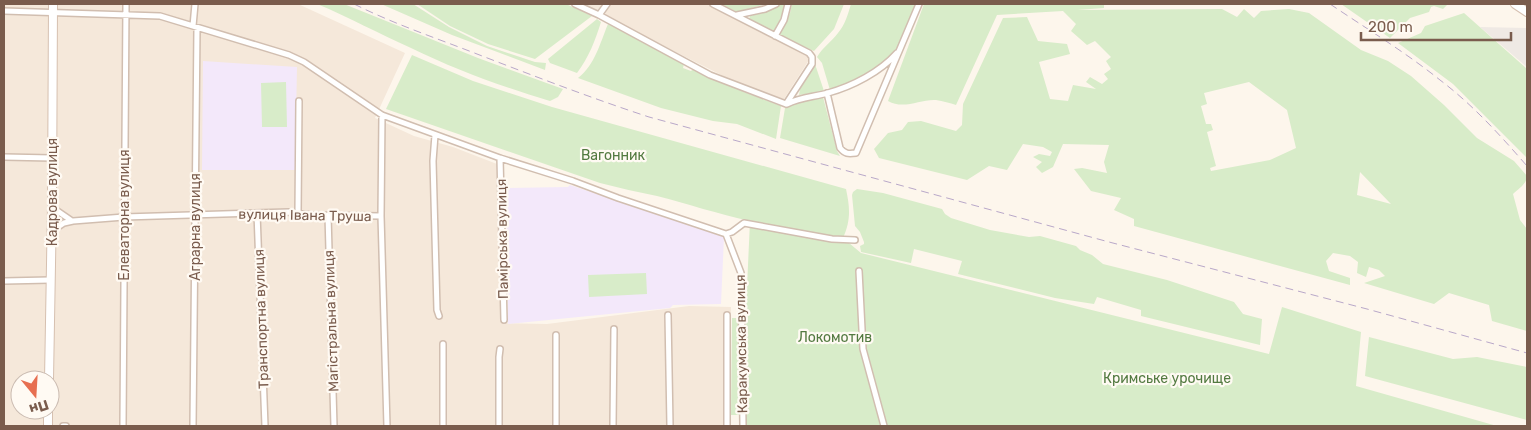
<svg xmlns="http://www.w3.org/2000/svg" width="1531" height="430" font-family="Rubik,sans-serif">
<rect width="100%" height="100%" fill="#fdf6ec"/>
<path fill="#f5e8da" fill-rule="evenodd" d="M 4,4 L 298,4 L 405,53 L 375,118 L 414,136 L 453,147 L 497,164 L 502,323 L 547,324 L 689,306 L 731,307 L 728,426 L 4,426 ZM 20,380 L 50,380 L 50,410 L 20,410 Z
M 581,4 L 707,4 L 805,53 L 809,60 L 784,99 L 741,85 Z"/>
<path fill="#efe9e4" d="M 1480,27 L 1527,28 L 1527,67 Z"/>
<path fill="#f3e8fa" d="M 203,61 L 297,67 L 295,170 L 202,170 Z
M 570,185 L 724,237 L 721,304 L 673,305 L 670,308 L 508,324 L 506,188 L 568,187 Z"/>
<path fill="#d8ecc9" fill-rule="evenodd" d="M 317,4 L 344,4 L 478,58 L 563,89 L 558,97 L 550,101 C 503,87 456,70 411,48 C 379,34 349,17 317,4 Z
M 381,4 L 413,4 L 449,27 L 487,46 L 535,62 L 546,63 L 545,70 L 452,35 Z
M 417,4 L 566,4 L 592,16 L 535,59 L 488,44 L 450,26 Z
M 721,4 L 766,4 L 737,12 Z
M 782,4 L 786,4 L 777,27 L 773,31 L 749,20 L 750,16 L 769,11 Z
M 792,4 L 844,4 L 834,29 L 814,51 L 778,35 L 790,13 Z
M 851,4 L 915,4 C 911,16 904,41 896,51 C 882,69 852,82 830,90 L 822,63 L 817,57 C 823,47 831,42 838,33 C 845,25 848,14 851,4 Z
M 924,4 L 1104,4 L 1104,8 L 1077,10 L 1222,9 L 1237,17 L 1244,9 L 1254,18 L 1261,11 L 1289,9 L 1309,13 L 1361,50 L 1388,61 L 1411,76 L 1444,105 L 1477,138 L 1514,161 L 1527,176 C 1527,184 1518,189 1513,194 L 1520,220 L 1527,229 L 1527,331 L 1492,321 L 1489,305 L 1449,293 L 1434,304 L 1364,283 L 1385,276 L 1379,270 L 1369,267 L 1366,277 L 1357,273 L 1358,262 L 1350,256 L 1333,253 L 1326,261 L 1329,271 L 1350,278 L 1350,285 L 1134,226 L 1134,219 L 1114,210 L 1121,198 L 1091,191 L 1074,169 L 1082,168 L 1107,173 L 1104,162 L 1109,145 L 1063,144 L 1053,167 L 1042,173 L 1036,167 L 1042,162 L 1033,157 L 1039,154 L 1050,156 L 1052,152 L 1043,147 L 1023,144 L 1007,170 L 989,166 L 967,180 L 879,158 L 874,149 L 888,133 L 902,130 L 908,122 L 921,121 L 956,131 L 962,125 L 963,104 L 1003,18 L 1027,17 L 1038,41 L 1067,44 L 1070,54 L 1039,62 L 1050,99 L 1068,101 L 1073,85 L 1096,89 L 1086,82 L 1090,77 L 1102,84 L 1108,79 L 1104,74 L 1111,69 L 1106,61 L 1111,57 L 1095,41 L 1087,45 L 1071,31 L 1076,24 L 1063,11 L 997,15 L 956,105 C 950,103 943,101 936,100 C 920,99 904,110 888,101 ZM 1249,82 L 1287,110 L 1296,148 L 1270,160 L 1211,171 L 1210,168 L 1216,166 L 1207,132 L 1213,130 L 1211,124 L 1206,124 L 1201,106 L 1207,104 L 1204,93 ZM 1360,172 L 1391,204 L 1357,195 Z
M 1341,4 L 1448,4 L 1443,9 L 1434,6 L 1431,7 L 1429,12 L 1410,18 L 1390,38 Z
M 1464,13 L 1527,69 L 1527,158 L 1453,84 L 1398,43 L 1421,33 L 1425,26 Z
M 597,19 L 601,22 C 595,41 589,57 577,73 L 550,63 L 548,59 Z
M 608,24 L 684,64 L 683,68 L 691,71 L 694,68 L 744,92 L 781,106 L 776,139 L 737,124 L 713,121 L 661,108 L 578,78 C 595,65 600,43 608,24 Z
M 412,55 L 473,81 L 552,107 L 846,189 C 850,208 851,220 843,238 L 861,253 L 1269,354 L 1282,307 L 1361,332 L 1356,386 L 1497,426 L 746,426 L 745,331 L 750,221 C 718,214 688,204 657,196 C 638,192 619,188 600,183 L 386,109 Z
M 815,64 L 824,91 L 799,95 L 800,89 Z
M 286,82 L 287,127 L 262,127 L 261,83 Z
M 823,97 L 837,151 L 840,156 L 780,138 L 785,108 C 796,99 810,99 823,97 Z
M 857,189 L 883,193 L 942,209 L 945,214 L 951,218 L 990,230 L 1029,237 L 1040,236 L 1076,246 L 1080,250 L 1092,255 L 1103,264 L 1167,280 L 1234,302 L 1243,314 L 1262,319 L 1260,345 L 1141,316 L 1141,310 L 1097,297 L 1094,304 L 1055,298 L 958,274 L 962,261 L 914,249 L 911,263 L 861,252 L 860,246 L 864,244 L 864,242 L 860,232 L 855,226 L 852,195 L 853,192 Z
M 646,273 L 647,294 L 589,297 L 588,275 Z
M 732,318 L 740,318 L 740,415 L 731,415 Z
M 1369,337 L 1453,359 L 1477,357 L 1527,367 L 1527,420 L 1365,376 Z"/>
<g fill="none" stroke-linecap="round" stroke-linejoin="round">
<g stroke="#d1beb0" stroke-width="8">
<path id="street" d="M 575,4 L 599,15 L 710,75 L 786,104
M 713,4 L 809,53 L 812,57 L 812,64 L 786,104
M 4,11 L 160,16 L 289,55 L 304,62 L 382,115 L 500,158 L 573,181 L 618,198 L 726,234 L 732,232 L 744,223 L 832,239 L 855,240
M 599,15 L 607,4
M 737,15 L 765,9 L 776,4
M 193,26 L 195,4
M 775,36 L 784,20 L 788,4
M 827,93 L 840,148 C 845,154 848,154 856,153 L 919,4
M 787,104 C 800,97 814,97 828,93 C 853,86 880,72 897,53
M 382,115 L 381,216 L 387,426
M 435,135 L 433,161 L 437,310 L 439,316
M 4,157 L 52,158
M 500,158 L 504,320
M 52,206 L 56,210 L 72,221
M 257,213 L 265,426
M 298,213 L 299,101
M 328,215 L 334,426
M 52,231 L 64,223 L 73,221 L 124,217 L 289,212 L 311,215 L 381,216
M 726,234 L 741,273 L 743,426
M 859,271 L 863,349 L 884,426
M 4,281 L 50,280
M 668,315 L 670,426
M 443,344 L 443,426
M 63,426 L 66,426
M 123,426 L 126,4
M 193,426 L 197,28
M 499,426 L 499,357 L 500,349
M 556,426 L 556,335
M 613,426 L 614,329
M 727,426 L 727,315"/>
</g>
<g stroke="#d6c0b0" stroke-width="10">
<path id="secondary" d="M 1515,4 L 1527,12
M 49,380 L 52,206 L 53,4
M 48,426 L 48,410"/>
</g>
<use href="#street" stroke="#fff" stroke-width="5"/>
<use href="#secondary" stroke="#fff" stroke-width="8"/>
<path stroke="#b9a8c9" stroke-width="1" stroke-dasharray="8 5" stroke-linecap="butt" d="M 354,4 C 394,24 436,38 477,54 C 534,76 591,98 649,117 L 1109,242 L 1367,309 L 1527,353
M 1330,4 C 1367,29 1405,52 1440,80 C 1473,105 1500,135 1527,166"/>
</g>
<g text-anchor="middle" stroke-width="4.5" stroke-linejoin="round" paint-order="stroke">
<g font-size="14" fill="#537a41" stroke="#fffaf3">
<text x="613" y="160">Вагонник</text>
<text x="835" y="342">Локомотив</text>
<text x="1167" y="383">Кримське урочище</text>
</g>
<g font-size="14" fill="#7a5c4d" stroke="#fffaf3">
<text transform="translate(52 192) rotate(-90)" y="5">Кадрова вулиця</text>
<text transform="translate(124 215) rotate(-90)" y="5">Елеваторна вулиця</text>
<text transform="translate(305 215) rotate(1)" y="5">вулиця Івана Труша</text>
<text transform="translate(195 227) rotate(-90)" y="5">Аграрна вулиця</text>
<text transform="translate(502 239) rotate(-91)" y="5">Памірська вулиця</text>
<text transform="translate(261 319) rotate(-92)" y="5">Транспортна вулиця</text>
<text transform="translate(331 321) rotate(-92)" y="5">Магістральна вулиця</text>
<text transform="translate(741 344) rotate(-91)" y="5">Каракумська вулиця</text>
</g>
</g>
<rect width="1531" height="430" fill="none" stroke="#7a5c4d" stroke-width="10"/>
<g transform="translate(35 395) rotate(162)"><circle r="24" fill="#fffaf3" stroke="#cabbb1"/>
<path d="M0-4L9 19L0 12L-9 19Z" fill="#e76f51"/>
<text y="-8" font-size="14" font-weight="bold" text-anchor="middle" fill="#7a5c4d">Пн</text>
</g>
<path d="M1361 32v8h150v-8" fill="none" stroke="#7a5c4d" stroke-width="2.5"/>
<text x="1368" y="32" font-size="15" fill="#7a5c4d" stroke="#fffaf3" stroke-width="4" paint-order="stroke">200 m</text>
</svg>
